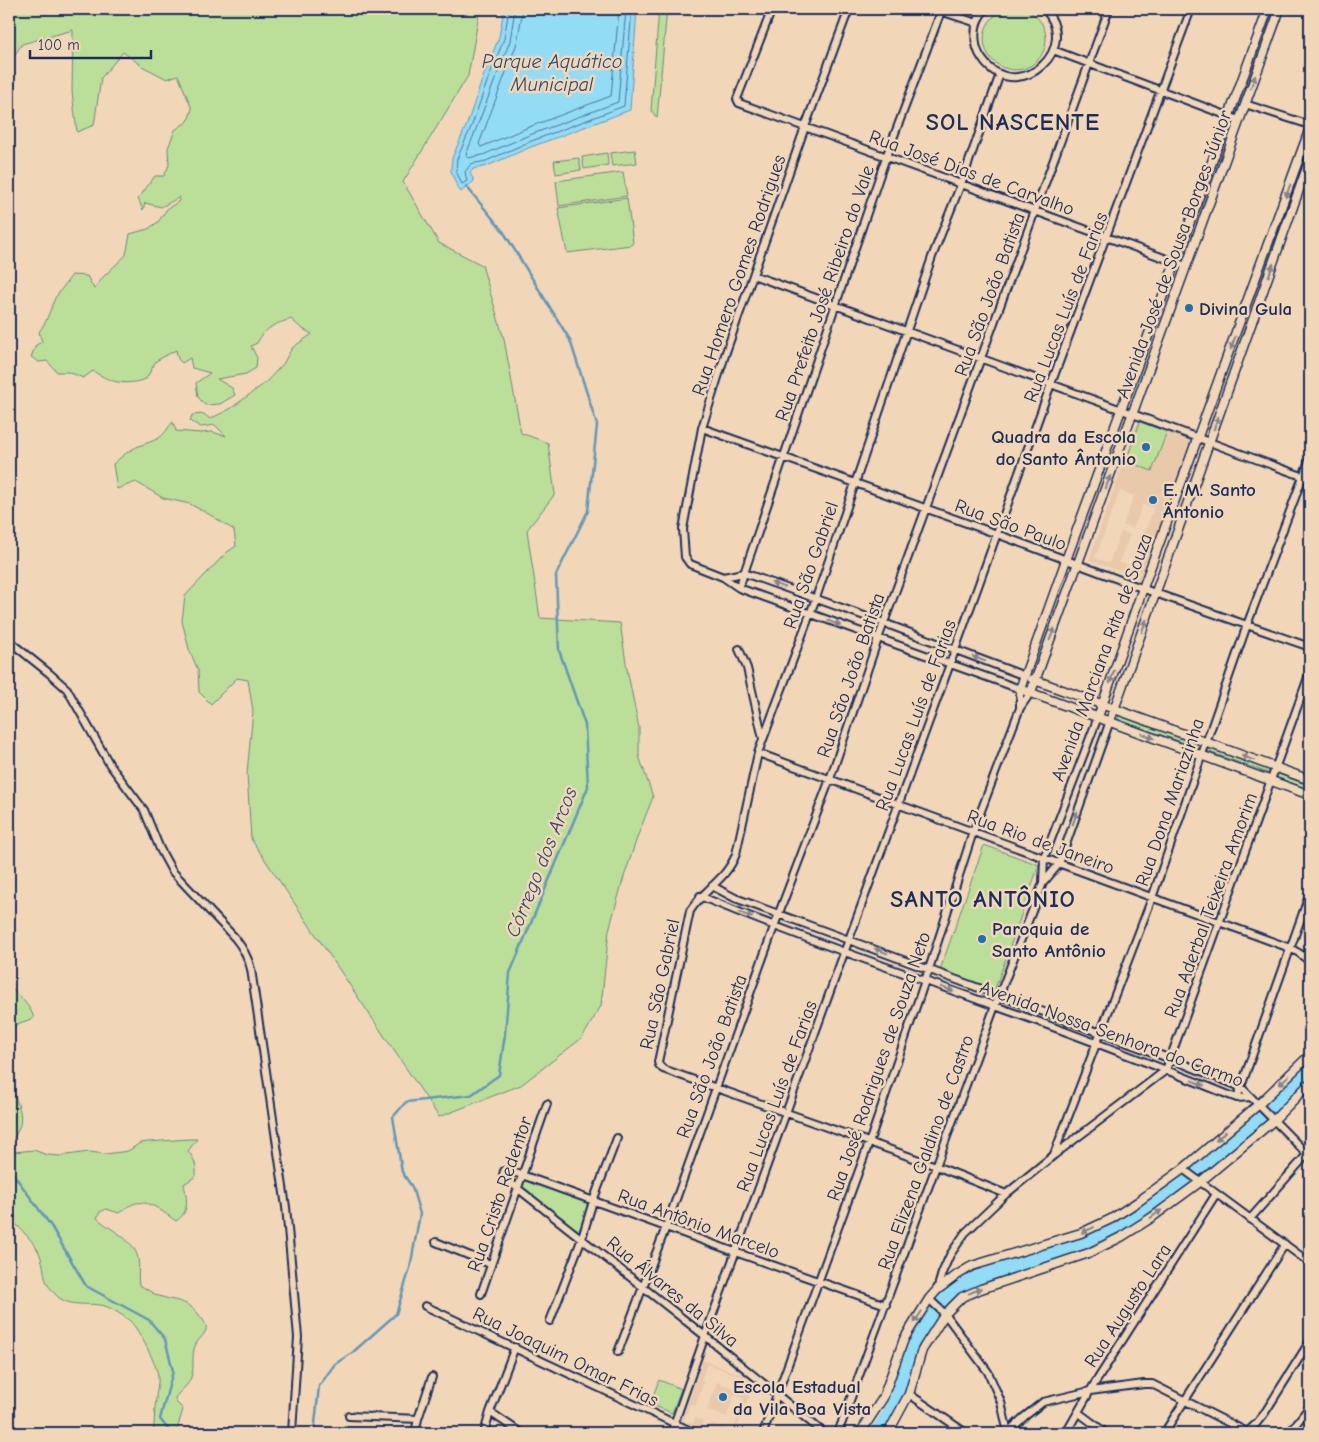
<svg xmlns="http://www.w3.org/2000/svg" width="1319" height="1442" font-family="'Comic Neue',sans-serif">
<rect width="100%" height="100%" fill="#f1d7b8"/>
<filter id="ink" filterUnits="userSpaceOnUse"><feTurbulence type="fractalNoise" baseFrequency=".02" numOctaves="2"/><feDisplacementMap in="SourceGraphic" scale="10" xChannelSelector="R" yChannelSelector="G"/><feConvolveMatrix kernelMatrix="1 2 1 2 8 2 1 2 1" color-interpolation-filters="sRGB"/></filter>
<g filter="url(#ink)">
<path fill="#e8c9aa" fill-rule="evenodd" d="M 1138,421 L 1193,441 L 1144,580 L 1089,560 ZM 1120,491 L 1134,496 L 1123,525 L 1133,529 L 1143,504 L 1154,508 L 1144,534 L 1157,539 L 1153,547 L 1143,543 L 1134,568 L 1119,562 L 1130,535 L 1121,531 L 1109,563 L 1095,558 Z
M 703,1360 L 755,1380 L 735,1433 L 705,1433 L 681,1423 ZM 707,1364 L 751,1380 L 746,1393 L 717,1382 L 707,1410 L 727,1417 L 734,1395 L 744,1398 L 733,1431 L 711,1423 L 708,1430 L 701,1427 L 703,1421 L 695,1418 L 693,1424 L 684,1421 L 690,1404 L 695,1406 L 704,1382 L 701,1380 Z"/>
<path fill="#bbdf99" stroke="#6b877c" d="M984 39a31 31 0 1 1 62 0a31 31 0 1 1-62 0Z
M 9,9 L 480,9 L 468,76 L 403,182 L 439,243 L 482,265 L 504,339 L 521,433 L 548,443 L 555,494 L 527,530 L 540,618 L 620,623 L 627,669 L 639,728 L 639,756 L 653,797 L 638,835 L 623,880 L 609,930 L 601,1006 L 582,1038 L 521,1085 L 439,1117 L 251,839 L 247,773 L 253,711 L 248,680 L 237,678 L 211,704 L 199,692 L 198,670 L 189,649 L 182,621 L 185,596 L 226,553 L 236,546 L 234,530 L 212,516 L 190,504 L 163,498 L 136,482 L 117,489 L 113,464 C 121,457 129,450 139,446 C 145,443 152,442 157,439 C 165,435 167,428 173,422 L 176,431 L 201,433 L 212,432 L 226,436 L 215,425 L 201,427 L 190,421 L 192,415 L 204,414 L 210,419 L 230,409 L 265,383 L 283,364 L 292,348 L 312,334 L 301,328 L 291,319 C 275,324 266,327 257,343 L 251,346 L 257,358 L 256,368 L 246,374 L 217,379 L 232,388 L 235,395 L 220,404 L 205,405 L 198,397 L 196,383 L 210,373 L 192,368 L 190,358 L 182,363 L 178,359 L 176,350 L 156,361 L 146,379 C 125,386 112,383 93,371 L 83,378 L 69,372 L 57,372 L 47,361 L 39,362 L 31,357 L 36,345 L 42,342 L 39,332 L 46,321 L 55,298 L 72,275 L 87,276 L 94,289 L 104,276 L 126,255 L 130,234 L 148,229 L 158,222 L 167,209 L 178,202 L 180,197 L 161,207 L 145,203 L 143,210 L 138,199 L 155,176 L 164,176 L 169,165 L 168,148 L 175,130 L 188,121 L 192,109 L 178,75 L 167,79 L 142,66 L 123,52 L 101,78 L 94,125 L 77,132 L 72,92 L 73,30 L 22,44 L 9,63 Z
M 659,9 L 667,9 L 657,118 L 651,110 Z
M 635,150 L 637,163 L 612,166 L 610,153 Z
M 607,153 L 608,165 L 584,169 L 582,157 Z
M 579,158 L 581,170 L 556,174 L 554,161 Z
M 623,172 L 627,196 L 559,206 L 556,181 Z
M 627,198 L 633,243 L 631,245 L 567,253 L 558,208 Z
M 1140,422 L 1167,432 L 1152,471 L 1126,461 Z
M 1119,715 L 1201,744 L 1199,748 L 1118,720 Z
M 1206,746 L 1272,771 L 1271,774 L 1204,750 Z
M 1276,773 L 1310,786 L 1310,790 L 1275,777 Z
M 984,845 L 1039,865 L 995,989 L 940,970 Z
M 9,986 C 19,996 30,1005 34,1018 L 17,1024 L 9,1034 Z
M 9,1073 C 11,1080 12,1088 15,1096 C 19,1107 24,1118 18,1130 C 16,1136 12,1140 9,1147 L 14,1152 L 34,1150 L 47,1155 L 60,1156 L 89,1152 L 106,1154 L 128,1151 L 140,1143 L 148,1142 L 189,1139 L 197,1139 L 188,1151 C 194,1158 197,1166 196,1176 L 184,1184 C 187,1199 190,1212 176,1221 C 164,1213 148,1198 133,1204 C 128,1206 123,1210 119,1213 L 106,1209 L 100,1212 L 97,1218 C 110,1230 134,1239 138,1258 C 140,1267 137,1275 139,1285 C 146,1288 150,1292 156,1295 C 178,1303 188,1298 203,1320 C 205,1323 207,1326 206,1330 C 204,1336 197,1340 195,1346 C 191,1356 195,1367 191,1377 C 188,1387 180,1390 175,1398 L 176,1402 L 183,1409 L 177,1430 L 171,1433 L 153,1433 C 155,1422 154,1410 156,1399 C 156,1391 159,1384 158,1376 C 157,1365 139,1330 131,1322 C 126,1317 111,1308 105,1306 C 89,1302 70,1308 57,1296 C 40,1279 47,1273 40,1255 C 37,1244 17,1226 9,1216 Z
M 525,1179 L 590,1203 L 579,1231 L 521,1187 Z
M 659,1380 L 681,1389 L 672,1413 L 650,1404 Z"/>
<path fill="#93dcf5" stroke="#6397b9" d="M 504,9 L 637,9 L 630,110 L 531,147 L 487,166 L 473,169 L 470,173 L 474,181 L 461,192 L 457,187 L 451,171 L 452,158 L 467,124 L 482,80 L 499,37 Z"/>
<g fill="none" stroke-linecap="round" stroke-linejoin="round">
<path stroke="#4b749a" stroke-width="1" d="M 509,9 L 504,39 L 487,82 L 472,125 L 457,159 L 456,171 L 462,184 L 467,181 L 465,172 L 471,164 L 486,161 L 529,142 L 624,106 L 632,9
M 515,9 L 510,41 L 466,155 L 468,158 L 483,155 L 527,136 L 618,102 L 626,9
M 523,9 L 517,43 L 479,144 L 481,147 L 524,129 L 611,96 L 619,9"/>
<path stroke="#6397b9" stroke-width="2.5" d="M 9,1168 L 51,1226 L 86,1286 L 149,1320 L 165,1339 L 173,1371 L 160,1419 L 171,1433
M 314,1433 L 319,1386 L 335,1364 L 352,1353 L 396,1314 L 410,1268 L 420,1214 L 412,1187 L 402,1172 L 393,1117 L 406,1102 L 471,1095 L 499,1075 L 505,1034 L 510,973 L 588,787 L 585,725 L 559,650 L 556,575 L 588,511 L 597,425 L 570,340 L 503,231 L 466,186"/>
<path stroke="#93dcf5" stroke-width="15" d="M 877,1433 C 883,1424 891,1414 895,1403 C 901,1389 903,1373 907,1358 C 913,1337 941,1299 959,1286 C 964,1282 971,1280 976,1277 L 1077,1247 L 1116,1229 L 1183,1185 L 1258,1120 L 1272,1105 L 1310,1070"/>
<g stroke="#1b2f5e" stroke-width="10">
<path id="minor" d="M 772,9 L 737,99 L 739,103 L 1186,266
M 849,9 L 805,127 L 726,352 L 702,428 L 683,529 L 685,557 L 690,564 L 723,577 L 739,588 L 1020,689 L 1020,708
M 934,9 L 977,23
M 986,9 C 976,18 974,31 976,44 C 977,52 981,58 986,64 C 1021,103 1082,47 1044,9
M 1053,50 L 1239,120
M 1000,74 L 961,184 L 932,257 L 816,598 L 758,753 L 736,854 C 727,879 704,889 690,911 L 658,1062 L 659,1065 L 663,1069 L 936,1166 L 1006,1194
M 1245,104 L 1310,125
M 753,275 L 1310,479
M 702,428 L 997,534 L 1155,593 L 1310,647
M 723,577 L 744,573 L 884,623 L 1025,676
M 739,588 L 886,157 L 942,9
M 9,641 L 49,673 L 67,689 L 110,765 L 144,810 L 160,849 L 172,871 L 235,938 C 243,948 248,956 251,969 L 286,1207 L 298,1337 L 292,1433
M 739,649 L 747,668 L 763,739
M 758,753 L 1290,948 L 1299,953 L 1310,962
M 1043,883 L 1059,864 L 1110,721
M 712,886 L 735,898 L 1171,1059 L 1241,1087 L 1310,1157
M 700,896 C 797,937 897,970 995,1006 C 1074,1034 1152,1064 1229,1095 L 1237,1098 L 1251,1097
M 1237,1098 L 1310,893
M 1054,1154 L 1152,898 L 1247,625 L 1310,458
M 1183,1169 L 1310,1263
M 1250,1219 L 1310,1151
M 436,1242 L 490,1264
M 937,1290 L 942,1273 L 950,1255 L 965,1233 L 1006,1194 L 1054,1155 L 1166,1070 L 1310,672
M 481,1294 L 547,1104
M 929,1299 L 945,1314 L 988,1372 L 1001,1402 L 1008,1433
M 425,1306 L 695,1433
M 550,1321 L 582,1238 L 593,1201 L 617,1138
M 618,1352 L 666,1227 L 779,913 L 830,779 L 878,639 L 1109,9
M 909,1394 L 966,1433
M 490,1412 L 521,1433
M 1079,1413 L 1106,1433
M 349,1416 L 418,1419
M 1008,1432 L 1024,1417 L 1043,1402 L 1090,1391 L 1144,1384 L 1152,1384 L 1247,1432
M 415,1433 L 418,1419 L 432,1377
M 484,1433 L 490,1412 L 515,1347
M 671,1433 L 705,1336 L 844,953 L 950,664 L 1051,384 L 1191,9
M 763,1433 L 869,1143 L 929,969 L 973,832 L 1020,708 L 1031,692
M 824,1433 L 705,1336 L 507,1180 L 503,1175 L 504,1171 L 510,1171 L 522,1175 L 735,1252 L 886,1305
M 838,1433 L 995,1006 L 1043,883 L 1044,858 L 1098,717
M 1066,1433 L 1090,1391 L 1216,1194
M 1164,1433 L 1285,1244
M 1246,1433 L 1256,1424 L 1264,1414 L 1310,1341
M 1289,1433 L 1310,1406"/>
</g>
<g stroke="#1b2f5e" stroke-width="11">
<path id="tertiary" d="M 1268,9 L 1066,560 L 1020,689 L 1310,795
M 1032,679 L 1310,780
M 1031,692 L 1280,9
M 1098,717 L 1143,588 L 1310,128
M 1110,721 L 1310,159
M 860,1433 L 883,1398 L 904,1339 L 929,1299 L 937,1290 L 957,1275 L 972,1266 L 1081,1233 L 1111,1219 L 1139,1201 L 1183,1169 L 1258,1105 L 1310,1055
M 888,1433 L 909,1394 L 922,1350 L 945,1314 L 962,1297 L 981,1289 L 1089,1253 L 1121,1237 L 1151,1218 L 1200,1182 L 1273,1121 L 1310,1083"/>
</g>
<use href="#minor" stroke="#f1d7b8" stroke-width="6"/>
<use href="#tertiary" stroke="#f1d7b8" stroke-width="8"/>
</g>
<defs><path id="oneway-solid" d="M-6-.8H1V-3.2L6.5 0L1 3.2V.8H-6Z" transform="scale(1.25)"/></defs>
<g fill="#86838b">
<use href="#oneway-solid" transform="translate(1253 82) rotate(-70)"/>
<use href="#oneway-solid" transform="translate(1288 191) rotate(110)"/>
<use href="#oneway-solid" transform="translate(1271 270) rotate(-70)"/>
<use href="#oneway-solid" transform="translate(1233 343) rotate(110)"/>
<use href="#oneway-solid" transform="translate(1216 423) rotate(-70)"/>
<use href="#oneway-solid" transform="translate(1108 482) rotate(-70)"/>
<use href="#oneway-solid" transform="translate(778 585) rotate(-161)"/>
<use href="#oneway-solid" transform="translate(834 623) rotate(20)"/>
<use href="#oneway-solid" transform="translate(1144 626) rotate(-70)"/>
<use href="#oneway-solid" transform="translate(1052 634) rotate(-69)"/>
<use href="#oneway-solid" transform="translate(979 659) rotate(-159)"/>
<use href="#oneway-solid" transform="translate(1112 677) rotate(109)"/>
<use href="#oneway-solid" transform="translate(1148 736) rotate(20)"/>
<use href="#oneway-solid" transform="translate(1248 758) rotate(-160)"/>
<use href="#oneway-solid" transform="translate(1075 818) rotate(-70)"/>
<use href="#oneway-solid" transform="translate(746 915) rotate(20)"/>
<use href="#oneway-solid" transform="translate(881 951) rotate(-159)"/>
<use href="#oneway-solid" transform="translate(947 989) rotate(19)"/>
<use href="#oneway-solid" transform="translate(1284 1080) rotate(137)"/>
<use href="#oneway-solid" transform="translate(1198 1083) rotate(22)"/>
<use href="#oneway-solid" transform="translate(1221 1136) rotate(139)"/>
<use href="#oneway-solid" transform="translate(1156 1214) rotate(-36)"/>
<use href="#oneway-solid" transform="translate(1088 1230) rotate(155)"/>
<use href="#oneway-solid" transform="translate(975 1291) rotate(-23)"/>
<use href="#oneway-solid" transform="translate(918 1317) rotate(123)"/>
</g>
</g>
<g fill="#1f6fb2" stroke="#f1d7b8" stroke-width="2">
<circle cx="1189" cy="308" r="5"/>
<circle cx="1146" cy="447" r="5"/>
<circle cx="1153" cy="500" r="5"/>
<circle cx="982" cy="939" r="5"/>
<circle cx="723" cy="1397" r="5"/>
</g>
<g text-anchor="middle" stroke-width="5" stroke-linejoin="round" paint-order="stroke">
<g font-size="19" fill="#1b2f5e" stroke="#f1d7b8">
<text transform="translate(972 172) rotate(20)" y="7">Rua José Dias de Carvalho</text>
<text transform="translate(1173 254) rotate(-70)" y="7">Avenida José de Sousa Borges Júnior</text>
<text transform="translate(738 275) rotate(-71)" y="7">Rua Homero Gomes Rodrigues</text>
<text transform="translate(824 293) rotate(-71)" y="7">Rua Prefeito José Ribeiro do Vale</text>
<text transform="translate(989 294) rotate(-70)" y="7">Rua São João Batista</text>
<text transform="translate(1065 307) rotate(-69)" y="7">Rua Lucas Luís de Farias</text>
<text transform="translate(1011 524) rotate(20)" y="7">Rua São Paulo</text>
<text transform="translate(810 565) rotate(-71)" y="7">Rua São Gabriel</text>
<text transform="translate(1101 657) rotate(-70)" y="7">Avenida Marciana Rita de Souza</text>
<text transform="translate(850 675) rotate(-71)" y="7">Rua São João Batista</text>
<text transform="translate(915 715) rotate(-70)" y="7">Rua Lucas Luís de Farias</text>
<text transform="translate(1169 802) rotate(-71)" y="7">Rua Dona Mariazinha</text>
<text transform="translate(1041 841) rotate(20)" y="7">Rua Rio de Janeiro</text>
<text transform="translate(1210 905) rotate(-70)" y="7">Rua Aderbal Teixeira Amorim</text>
<text transform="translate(659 984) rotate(-78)" y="7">Rua São Gabriel</text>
<text transform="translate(1112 1033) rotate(20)" y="7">Avenida Nossa Senhora do Carmo</text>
<text transform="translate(711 1056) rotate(-70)" y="7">Rua São João Batista</text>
<text transform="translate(878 1066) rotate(-71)" y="7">Rua José Rodrigues de Souza Neto</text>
<text transform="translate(776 1096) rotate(-70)" y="7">Rua Lucas Luís de Farias</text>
<text transform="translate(925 1152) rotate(-70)" y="7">Rua Elizena Galdino de Castro</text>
<text transform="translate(499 1194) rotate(-71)" y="7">Rua Cristo Redentor</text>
<text transform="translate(699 1223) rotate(20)" y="7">Rua Antônio Marcelo</text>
<text transform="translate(673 1291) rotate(39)" y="7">Rua Álvares da Silva</text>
<text transform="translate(1127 1305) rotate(-57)" y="7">Rua Augusto Lara</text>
<text transform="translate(566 1356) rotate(26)" y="7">Rua Joaquim Omar Frias</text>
</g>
<g font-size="19" font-weight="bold" fill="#1b2f5e" stroke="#f1d7b8" text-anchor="start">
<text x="1199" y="315">Divina Gula</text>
<text x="1136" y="443" text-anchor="end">Quadra da Escola<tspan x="1136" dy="22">do Santo Ântonio</tspan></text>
<text x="1163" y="496">E. M. Santo<tspan x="1163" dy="22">Ãntonio</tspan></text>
<text x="992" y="935">Paroquia de<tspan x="992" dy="22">Santo Antônio</tspan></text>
<text x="733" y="1393">Escola Estadual<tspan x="733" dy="22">da Vila Boa Vista</tspan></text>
</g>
<g font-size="20" font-style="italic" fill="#2d4975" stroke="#f1d7b8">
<text x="552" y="68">Parque Aquático<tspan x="552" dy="23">Municipal</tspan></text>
<text transform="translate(541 862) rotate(-68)" y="7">Córrego dos Arcos</text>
</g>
<g font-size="24" font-weight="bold" letter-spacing="1" fill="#1b2f5e" stroke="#f1d7b8">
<text x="1013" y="130">SOL NASCENTE</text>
<text x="983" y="907">SANTO ANTÔNIO</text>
</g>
</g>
<rect width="1319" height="1442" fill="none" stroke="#f1d7b8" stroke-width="30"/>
<rect x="15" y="15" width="1289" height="1412" fill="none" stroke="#1b2f5e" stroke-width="2" filter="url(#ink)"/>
<path d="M30 50v8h121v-8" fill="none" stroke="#1b2f5e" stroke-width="2.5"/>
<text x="38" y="50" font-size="15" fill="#1b2f5e" stroke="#f1d7b8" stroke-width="4" paint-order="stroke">100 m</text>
</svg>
